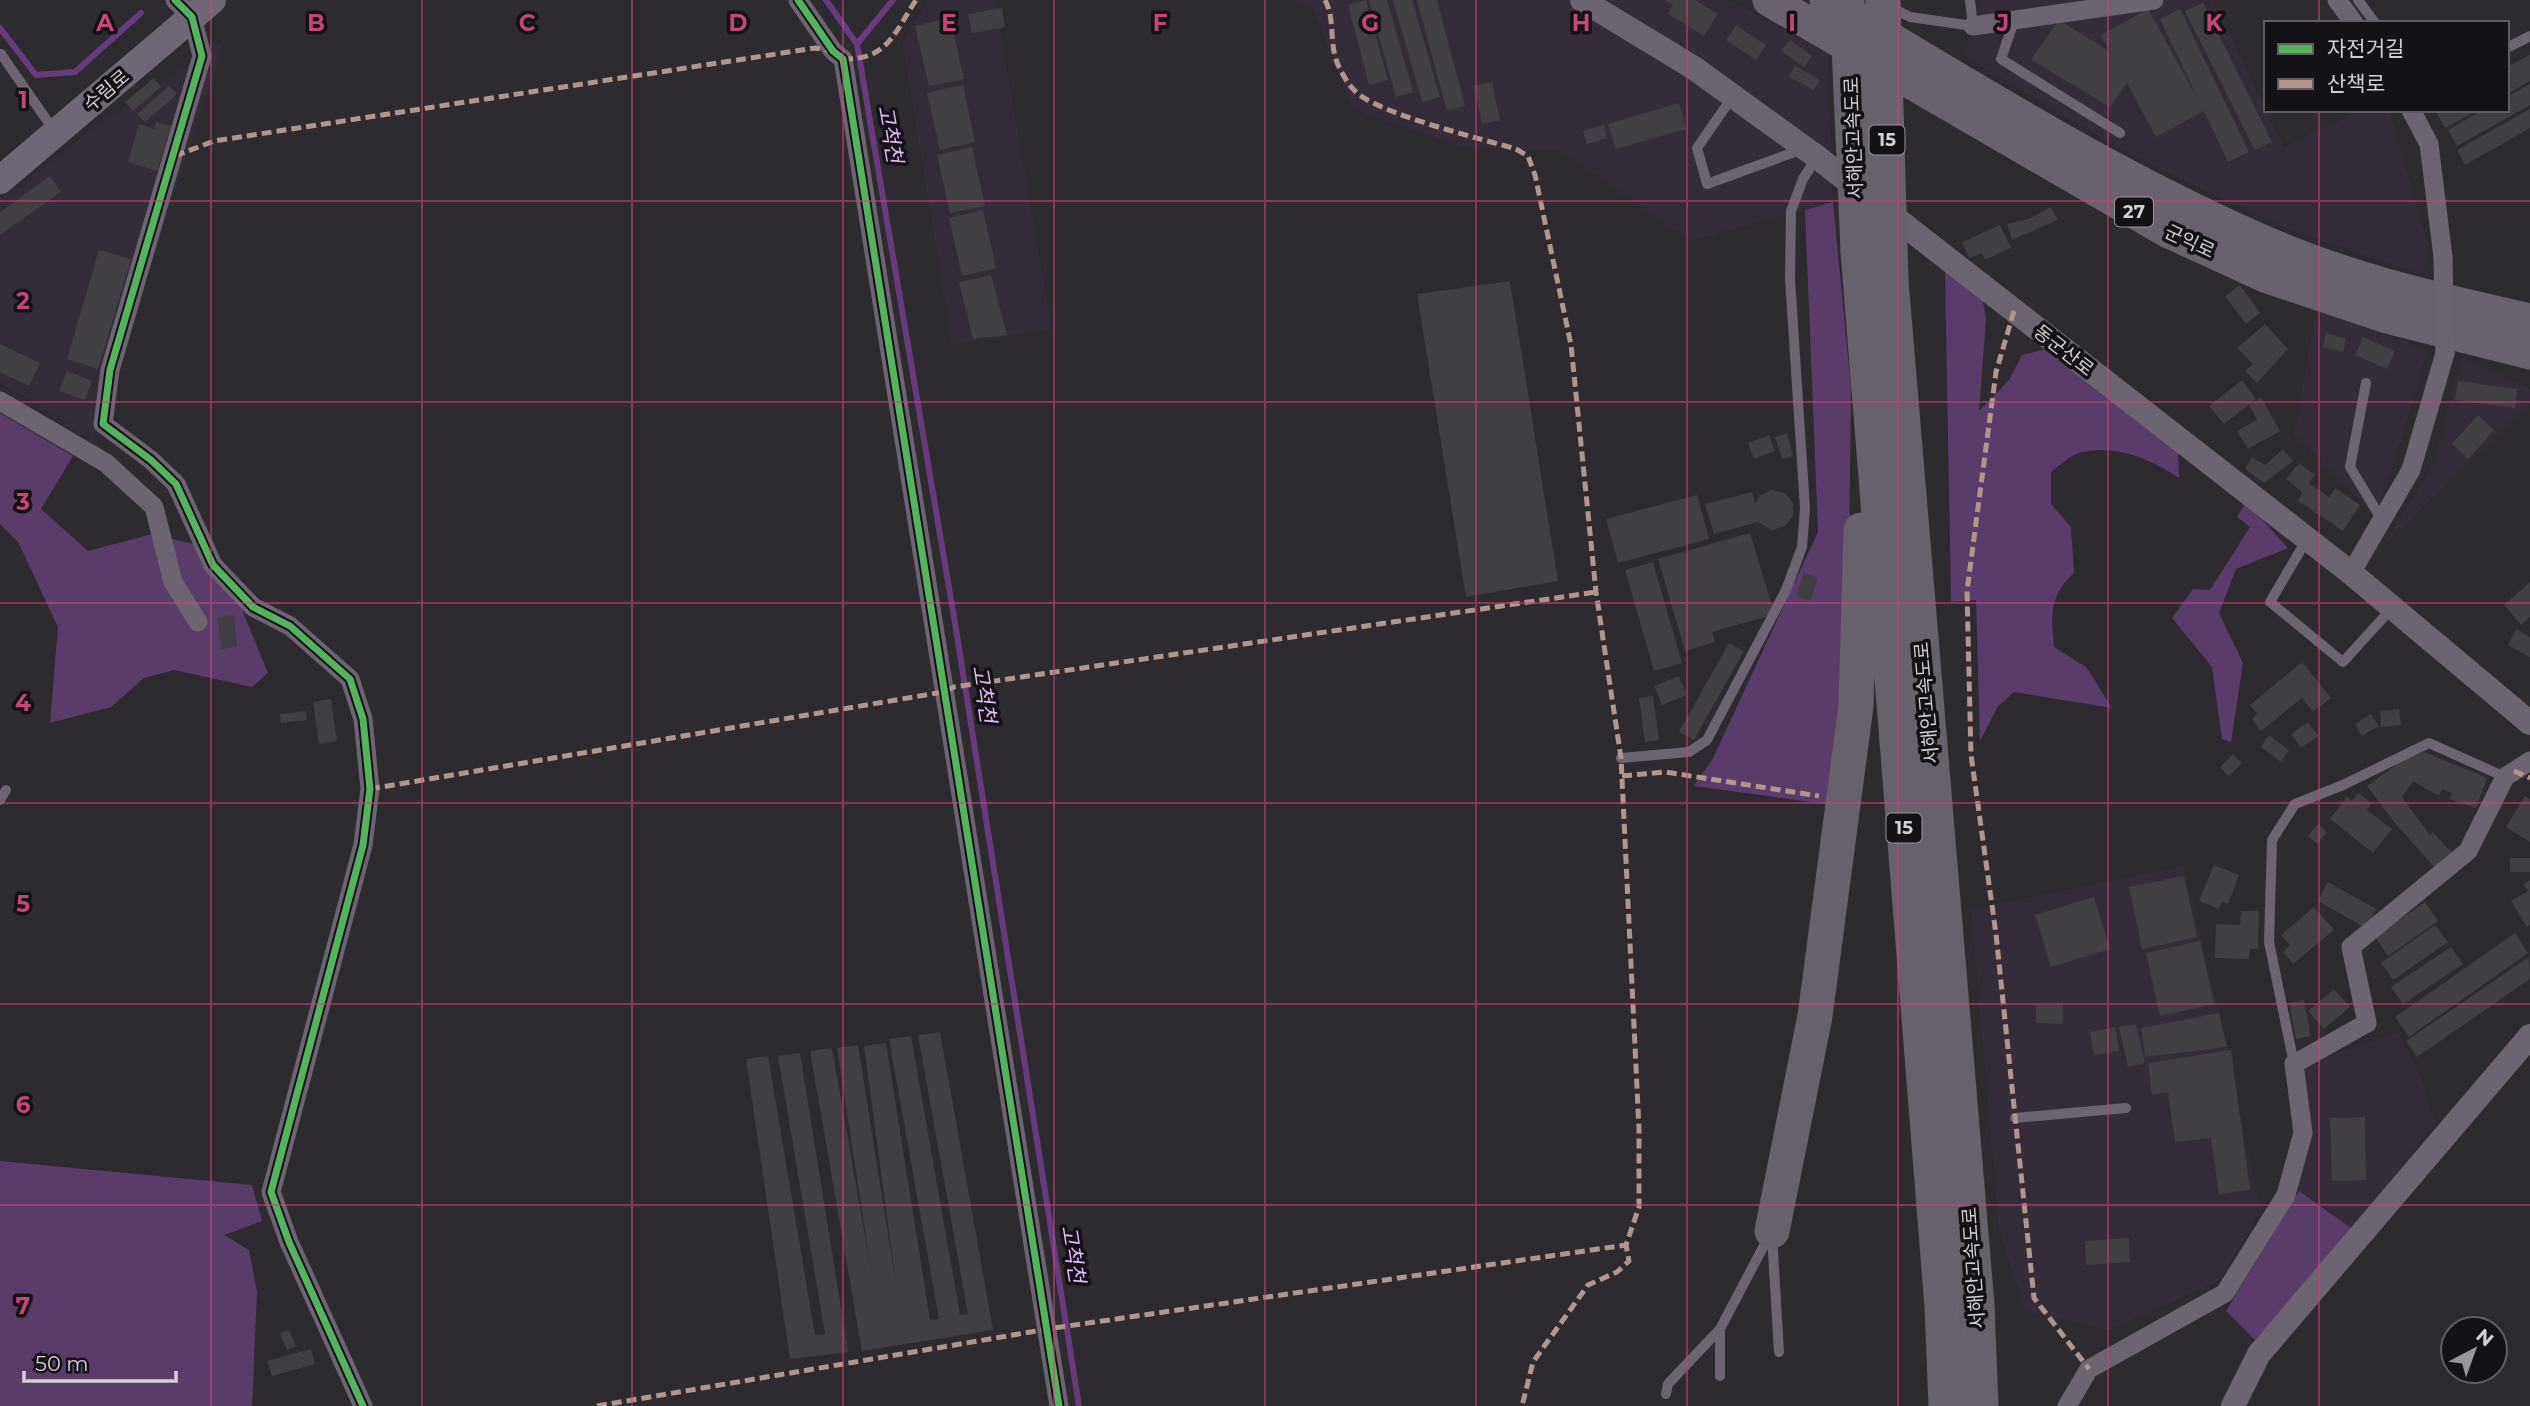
<svg xmlns="http://www.w3.org/2000/svg" width="2530" height="1406" font-family="Montserrat,'Noto Sans KR',sans-serif">
<rect width="100%" height="100%" fill="#2d2a30"/>
<path fill="#352c3a" d="M 929,0 L 995,0 L 1052,329 L 952,345 L 902,41 Z
M 1298,0 L 1729,0 L 1828,53 L 1833,202 L 1690,241 L 1560,150 L 1461,147 L 1353,109 L 1314,10 Z
M 1978,0 L 2213,0 L 2284,147 L 2361,110 L 2389,110 L 2430,251 L 2422,275 L 2289,230 L 2129,154 L 1964,56 L 1977,15 Z
M 225,40 L 93,440 L 0,382 L 0,201 L 93,128 Z
M 2316,310 L 2428,350 L 2388,483 L 2373,514 L 2294,434 Z
M 2461,357 L 2530,389 L 2530,403 L 2382,547 L 2435,461 Z
M 2184,866 L 2219,1013 L 2260,1210 L 2221,1280 L 2109,1330 L 2025,1311 L 1999,1230 L 1971,909 Z
M 2399,1032 L 2421,1078 L 2435,1122 L 2354,1230 L 2299,1191 L 2305,1063 Z"/>
<path fill="#593c6a" d="M 1833,202 L 1851,388 L 1848,669 L 1826,804 L 1694,786 L 1713,758 L 1818,532 L 1805,210 Z
M 1945,270 L 1982,296 L 1986,320 L 1979,411 L 2009,380 L 2022,355 L 2047,349 L 2178,449 L 2179,478 C 2151,459 2114,443 2079,453 C 2069,456 2059,466 2051,472 L 2051,504 L 2071,527 L 2074,573 C 2049,595 2051,616 2054,647 L 2086,667 L 2112,708 L 2014,692 L 1998,706 L 1980,741 L 1976,600 L 1951,602 Z
M 0,413 L 73,456 L 41,509 L 88,551 L 152,534 L 193,544 L 238,600 L 268,673 L 252,687 L 174,670 L 144,678 L 111,707 L 50,723 L 58,627 L 18,542 L 0,524 Z
M 2246,502 L 2288,548 L 2236,569 L 2219,613 L 2243,663 L 2231,742 L 2222,739 L 2212,667 L 2172,618 L 2193,589 L 2210,590 L 2250,527 L 2237,517 Z
M 0,1161 L 252,1185 L 262,1221 L 224,1235 L 249,1250 L 257,1292 L 252,1406 L 0,1406 Z
M 2299,1191 L 2354,1230 L 2255,1340 L 2226,1311 Z"/>
<g fill="none" stroke-linecap="round" stroke-linejoin="round">
<path stroke="#673c7d" stroke-width="6" d="M 826,0 L 857,44
M 893,0 L 857,44 L 955,623 L 1079,1406
M 0,28 L 36,75 L 75,72 L 141,13"/>
</g>
<path fill="#413f43" d="M 1366,0 L 1388,80 L 1369,85 L 1348,5 Z
M 1369,0 L 1387,0 L 1413,92 L 1396,97 Z
M 1393,0 L 1412,0 L 1440,97 L 1422,102 Z
M 1417,0 L 1437,0 L 1465,106 L 1447,111 Z
M 1665,0 L 1695,0 L 1718,14 L 1704,36 L 1668,14 L 1673,5 Z
M 2203,3 L 2272,142 L 2255,150 L 2185,11 Z
M 1002,8 L 1005,27 L 972,33 L 968,14 Z
M 2148,9 L 2200,103 L 2160,19 L 2180,9 L 2249,152 L 2228,162 L 2204,111 L 2156,137 L 2127,83 L 2110,107 L 2031,60 L 2059,20 L 2110,52 L 2101,35 Z
M 950,18 L 964,79 L 929,86 L 915,26 Z
M 1736,25 L 1766,45 L 1756,60 L 1726,40 Z
M 1790,40 L 1812,56 L 1804,67 L 1781,51 Z
M 2530,55 L 2530,81 L 2507,94 L 2507,67 Z
M 1795,66 L 1820,80 L 1814,90 L 1789,77 Z
M 154,78 L 161,87 L 133,111 L 125,102 Z
M 1492,82 L 1500,120 L 1482,124 L 1474,86 Z
M 2530,84 L 2530,105 L 2457,146 L 2448,130 L 2483,110 L 2507,110 L 2507,97 Z
M 963,85 L 975,142 L 940,150 L 927,93 Z
M 169,86 L 177,94 L 145,122 L 137,114 Z
M 1679,103 L 1686,129 L 1616,149 L 1608,124 Z
M 2530,109 L 2530,128 L 2465,165 L 2457,150 Z
M 2435,110 L 2477,110 L 2445,128 Z
M 156,122 L 171,126 L 157,171 L 128,162 L 139,124 L 154,129 Z
M 1604,125 L 1607,138 L 1587,144 L 1583,131 Z
M 972,147 L 985,206 L 950,213 L 937,155 Z
M 50,176 L 61,192 L 0,235 L 0,212 Z
M 2051,207 L 2058,220 L 2012,240 L 2007,224 L 2029,219 Z
M 983,210 L 996,268 L 962,276 L 949,218 Z
M 2000,225 L 2011,248 L 1985,260 L 1982,253 L 1969,258 L 1962,242 Z
M 99,250 L 131,259 L 98,369 L 67,359 Z
M 991,275 L 1007,335 L 973,339 L 959,282 Z
M 1510,281 L 1558,581 L 1466,597 L 1417,294 Z
M 2240,285 L 2260,313 L 2246,324 L 2225,296 Z
M 2265,324 L 2288,349 L 2257,383 L 2245,371 L 2253,364 L 2237,348 Z
M 2326,333 L 2346,339 L 2343,352 L 2323,347 Z
M 2363,337 L 2395,351 L 2387,369 L 2355,355 Z
M 0,344 L 40,363 L 29,386 L 0,372 Z
M 67,371 L 92,381 L 85,400 L 59,391 Z
M 2242,380 L 2256,399 L 2224,424 L 2209,406 Z
M 2458,381 L 2517,389 L 2515,408 L 2455,400 Z
M 2261,397 L 2280,431 L 2248,449 L 2237,431 L 2257,420 L 2249,405 Z
M 2478,415 L 2494,430 L 2468,459 L 2452,444 Z
M 1787,433 L 1793,456 L 1782,459 L 1775,437 Z
M 1769,435 L 1775,451 L 1754,459 L 1748,443 Z
M 2283,449 L 2293,461 L 2264,483 L 2245,469 L 2252,457 L 2265,465 Z
M 2299,463 L 2315,475 L 2309,483 L 2329,497 L 2335,488 L 2360,505 L 2343,531 L 2298,501 L 2302,492 L 2286,479 Z
M 1772,490 L 1785,493 L 1793,503 L 1793,516 L 1785,526 L 1772,530 L 1758,522 L 1714,534 L 1705,504 L 1752,492 L 1755,504 L 1760,495 Z
M 1697,495 L 1709,539 L 1618,563 L 1606,519 Z
M 1750,533 L 1773,609 L 1765,617 L 1712,632 L 1715,642 L 1685,651 L 1658,559 Z
M 1653,562 L 1682,663 L 1654,671 L 1625,570 Z
M 1804,573 L 1818,578 L 1810,601 L 1796,596 Z
M 2530,582 L 2530,617 L 2521,625 L 2504,605 Z
M 234,615 L 237,647 L 221,649 L 218,617 Z
M 2516,629 L 2530,637 L 2530,657 L 2508,645 Z
M 1729,643 L 1744,651 L 1694,740 L 1679,732 Z
M 2302,662 L 2331,698 L 2313,712 L 2302,698 L 2261,731 L 2252,719 L 2257,714 L 2250,705 Z
M 1679,676 L 1687,695 L 1662,705 L 1654,686 Z
M 1653,696 L 1659,740 L 1645,742 L 1639,698 Z
M 331,699 L 337,741 L 319,744 L 313,702 Z
M 2399,709 L 2401,725 L 2381,727 L 2380,711 Z
M 306,711 L 307,720 L 281,723 L 280,714 Z
M 2371,714 L 2379,726 L 2362,736 L 2355,724 Z
M 2308,722 L 2318,736 L 2301,748 L 2291,734 Z
M 2269,735 L 2289,750 L 2281,762 L 2261,747 Z
M 2424,752 L 2487,778 L 2476,808 L 2449,799 L 2452,793 L 2442,789 L 2439,796 L 2413,781 L 2402,797 L 2430,835 L 2433,832 L 2452,853 L 2435,868 L 2394,822 L 2367,786 L 2403,760 Z
M 2233,754 L 2242,763 L 2229,776 L 2220,767 Z
M 2358,793 L 2372,803 L 2367,810 L 2392,829 L 2373,853 L 2330,819 L 2347,797 L 2352,801 Z
M 2525,796 L 2530,799 L 2530,842 L 2506,827 Z
M 2318,824 L 2327,832 L 2317,844 L 2308,836 Z
M 2510,858 L 2530,858 L 2530,872 L 2510,872 Z
M 2214,865 L 2239,875 L 2228,904 L 2222,902 L 2219,909 L 2199,901 Z
M 2184,876 L 2197,937 L 2142,949 L 2129,887 Z
M 2530,880 L 2530,925 L 2527,927 L 2511,901 L 2528,891 L 2523,884 Z
M 2328,882 L 2376,909 L 2366,928 L 2318,901 Z
M 2094,897 L 2110,949 L 2051,967 L 2035,915 Z
M 2425,902 L 2438,921 L 2388,956 L 2375,937 Z
M 2314,907 L 2334,930 L 2293,964 L 2283,952 L 2290,945 L 2281,935 Z
M 2241,911 L 2259,911 L 2258,949 L 2250,949 L 2249,959 L 2215,958 L 2216,924 L 2240,925 Z
M 2435,925 L 2448,942 L 2393,980 L 2381,963 Z
M 2515,933 L 2528,953 L 2409,1037 L 2395,1017 Z
M 2200,941 L 2214,1004 L 2160,1016 L 2146,953 Z
M 2451,947 L 2463,964 L 2403,1004 L 2391,987 Z
M 2529,957 L 2530,979 L 2417,1057 L 2406,1041 Z
M 2334,989 L 2350,1007 L 2324,1029 L 2308,1011 Z
M 2304,1000 L 2311,1036 L 2296,1039 L 2289,1003 Z
M 2036,1005 L 2063,1005 L 2063,1024 L 2036,1023 Z
M 2219,1013 L 2227,1047 L 2145,1057 L 2141,1028 Z
M 2136,1024 L 2145,1063 L 2128,1067 L 2119,1027 Z
M 2115,1027 L 2119,1051 L 2094,1055 L 2090,1032 Z
M 940,1032 L 993,1330 L 862,1351 L 810,1051 L 832,1048 L 872,1276 L 837,1048 L 858,1045 L 896,1284 L 864,1046 L 886,1043 L 930,1320 L 939,1319 L 889,1039 L 911,1036 L 960,1315 L 968,1314 L 918,1035 Z
M 2231,1050 L 2250,1190 L 2219,1194 L 2211,1138 L 2175,1142 L 2168,1092 L 2152,1095 L 2148,1063 Z
M 800,1053 L 848,1352 L 790,1359 L 746,1059 L 768,1056 L 815,1335 L 825,1334 L 778,1056 Z
M 2365,1117 L 2366,1180 L 2332,1181 L 2330,1118 Z
M 2129,1238 L 2130,1262 L 2086,1265 L 2085,1241 Z
M 289,1330 L 296,1346 L 287,1350 L 280,1333 Z
M 311,1349 L 315,1364 L 272,1376 L 267,1361 Z"/>
<g fill="none" stroke-linecap="round" stroke-linejoin="round">
<path stroke="#6d6471" stroke-width="10" d="M 2358,0 L 2375,23
M 1890,7 L 1910,17 L 1973,26 L 1970,0
M 2014,21 L 2001,59 L 2120,133
M 2507,48 L 2530,36
M 1,54 L 55,132
M 1733,96 L 1697,148 L 1707,184 L 1800,150
M 2366,383 L 2350,467 L 2382,520
M 2307,539 L 2270,602 L 2343,662 L 2392,608
M 1621,758 L 1689,752 L 1707,740 L 1786,590 L 1802,547 L 1805,508 L 1790,279 L 1791,211 L 1803,179 L 1817,157
M 0,800 L 6,790
M 2294,1064 L 2269,942 L 2272,840 L 2295,804 L 2343,785 L 2429,743 L 2505,777
M 2015,1118 L 2126,1108
M 1772,1235 L 1779,1352
M 1720,1329 L 1720,1376
M 1666,1394 L 1668,1384 L 1720,1329 L 1770,1234"/>
<path stroke="#6d6471" stroke-width="19" d="M 175,0 L 192,17 L 202,56 L 110,370 L 103,424 L 151,460 L 176,484 L 213,565 L 253,607 L 290,626 L 350,679 L 363,719 L 370,789 L 363,845 L 271,1192 L 289,1242 L 363,1406
M 798,0 L 833,51 L 843,59 L 1059,1406
M 2337,0 L 2354,23
M 1973,26 L 2154,0
M 2411,110 L 2429,144 L 2443,257
M 0,401 L 106,463 L 154,507 L 173,582 L 198,622
M 2351,573 L 2411,470 L 2445,353
M 2067,1406 L 2089,1369 L 2225,1293 L 2286,1195 L 2303,1133 L 2294,1064 L 2367,1023 L 2351,947 L 2468,851 L 2505,777 L 2530,761"/>
<path stroke="#6d6471" stroke-width="24" d="M 1582,0 L 1694,68 L 1817,157 L 2351,573 L 2530,723
M 2233,1406 L 2259,1354 L 2530,1036"/>
<path stroke="#6f6676" stroke-width="28" d="M 0,180 L 212,0"/>
<path stroke="#69626e" stroke-width="33" d="M 1769,0 L 2167,231 L 2265,276 L 2387,317 L 2530,353
M 1826,0 C 1974,88 2121,182 2281,249 C 2361,282 2445,301 2530,320"/>
<path stroke="#66616a" stroke-width="35" d="M 1858,251 L 1942,1307 L 1946,1406
M 1891,281 L 1977,1305 L 1981,1406
M 1772,1231 L 1815,1016 L 1856,706 L 1861,530"/>
<path stroke="#6d6471" stroke-width="19" d="M 2443,257 L 2445,353"/>
<path stroke="#66616a" stroke-width="35" d="M 1847,0 L 1858,251
M 1883,0 L 1891,281"/>
<path stroke="#b2968c" stroke-width="5" stroke-dasharray="10 5" stroke-linecap="butt" d="M 1325,0 C 1336,20 1328,45 1339,67 C 1343,75 1348,84 1354,90 C 1374,113 1482,139 1516,149 L 1528,156 L 1535,175 L 1571,345 L 1596,592 L 1621,758 L 1639,1129 L 1639,1207 L 1626,1245 L 1629,1261 L 1617,1272 L 1588,1285 L 1533,1362 L 1522,1406
M 843,59 C 888,60 894,33 916,0
M 175,156 L 214,141 L 815,48 L 833,51
M 2014,311 L 1996,372 L 1967,591 L 1971,755 L 1996,934 L 2034,1298 L 2089,1369
M 2514,771 L 2530,778
M 1622,776 L 1665,772 L 1819,796
M 370,789 L 943,692 L 954,687 L 1596,592
M 597,1406 L 1054,1328 L 1626,1245"/>
<g stroke="#151217" stroke-width="11">
<path id="cycleway" d="M 175,0 L 192,17 L 202,56 L 110,370 L 103,424 L 151,460 L 176,484 L 213,565 L 253,607 L 290,626 L 350,679 L 363,719 L 370,789 L 363,845 L 271,1192 L 289,1242 L 363,1406
M 798,0 L 833,51 L 843,59 L 1059,1406"/>
</g>
<use href="#cycleway" stroke="#56b35d" stroke-width="7"/>
</g>
<path fill="none" stroke="#c6467a" stroke-width="2" stroke-opacity="0.55" d="M 211,0 L 211,1406M 422,0 L 422,1406M 632,0 L 632,1406M 843,0 L 843,1406M 1054,0 L 1054,1406M 1265,0 L 1265,1406M 1476,0 L 1476,1406M 1687,0 L 1687,1406M 1898,0 L 1898,1406M 2108,0 L 2108,1406M 2319,0 L 2319,23M 2319,110 L 2319,1406M 0,201 L 2530,201M 0,402 L 2530,402M 0,603 L 2530,603M 0,803 L 2530,803M 0,1004 L 2530,1004M 0,1205 L 2530,1205"/>
<g text-anchor="middle" stroke-width="7" stroke-linejoin="round" paint-order="stroke">
<g fill="#151217" stroke="#9b969d" stroke-width="2">
<rect x="1869.5" y="125.5" width="35" height="29" rx="5"/>
<rect x="2115" y="197.5" width="38" height="29" rx="5"/>
<rect x="1886.5" y="813.5" width="35" height="29" rx="5"/>
</g>
<g font-size="18" font-weight="bold" fill="#d4cfd6">
<text x="1887" y="146">15</text>
<text x="2134" y="218">27</text>
<text x="1904" y="834">15</text>
</g>
<g font-size="19" fill="#d4cfd6" stroke="#151217">
<text transform="translate(106 90) rotate(-40)" y="7">수림로</text>
<text transform="translate(1853 138) rotate(-92)" y="7">서해안고속도로</text>
<text transform="translate(2190 241) rotate(25)" y="7">군익로</text>
<text transform="translate(2064 350) rotate(38)" y="7">동군산로</text>
<text transform="translate(1926 703) rotate(-95)" y="7">서해안고속도로</text>
<text transform="translate(1973 1268) rotate(-94)" y="7">서해안고속도로</text>
</g>
<g font-size="21" font-style="italic" fill="#e1bbf7" stroke="#151217">
<text transform="translate(890 134) rotate(80)" y="7">고척천</text>
<text transform="translate(984 694) rotate(81)" y="7">고척천</text>
<text transform="translate(1073 1254) rotate(81)" y="7">고척천</text>
</g>
</g>
<g font-size="23" text-anchor="middle" font-weight="bold" fill="#c6467a" stroke="#151217" stroke-width="7" stroke-linejoin="round" paint-order="stroke">
<text x="105" y="31">A</text>
<text x="316" y="31">B</text>
<text x="527" y="31">C</text>
<text x="738" y="31">D</text>
<text x="949" y="31">E</text>
<text x="1160" y="31">F</text>
<text x="1370" y="31">G</text>
<text x="1581" y="31">H</text>
<text x="1792" y="31">I</text>
<text x="2003" y="31">J</text>
<text x="2214" y="31">K</text>
<text x="23" y="108">1</text>
<text x="23" y="309">2</text>
<text x="23" y="510">3</text>
<text x="23" y="711">4</text>
<text x="23" y="912">5</text>
<text x="23" y="1113">6</text>
<text x="23" y="1314">7</text>
</g>
<rect x="2264" y="21" width="245" height="91" fill="#151217" stroke="#615e63" stroke-width="2"/>
<rect x="2278" y="44" width="35" height="10" fill="#56b35d" stroke="#615e63" stroke-width="2"/>
<text x="2327" y="56" font-size="21" fill="#d4cfd6">자전거길</text>
<rect x="2278" y="79" width="35" height="10" fill="#b2968c" stroke="#615e63" stroke-width="2"/>
<text x="2327" y="91" font-size="21" fill="#d4cfd6">산책로</text>
<g transform="translate(2474 1350) rotate(41)"><circle r="33" fill="#151217" stroke="#615e63" stroke-width="2"/>
<path d="M0-5L12 26L0 18L-12 26Z" fill="#9a959c"/>
<text y="-10" font-size="19" font-weight="bold" text-anchor="middle" fill="#d4cfd6">N</text>
</g>
<path d="M24 1371v10h152v-10" fill="none" stroke="#d4cfd6" stroke-width="3.5"/>
<text x="35" y="1371" font-size="21" fill="#d4cfd6" stroke="#151217" stroke-width="5" paint-order="stroke">50 m</text>
</svg>
